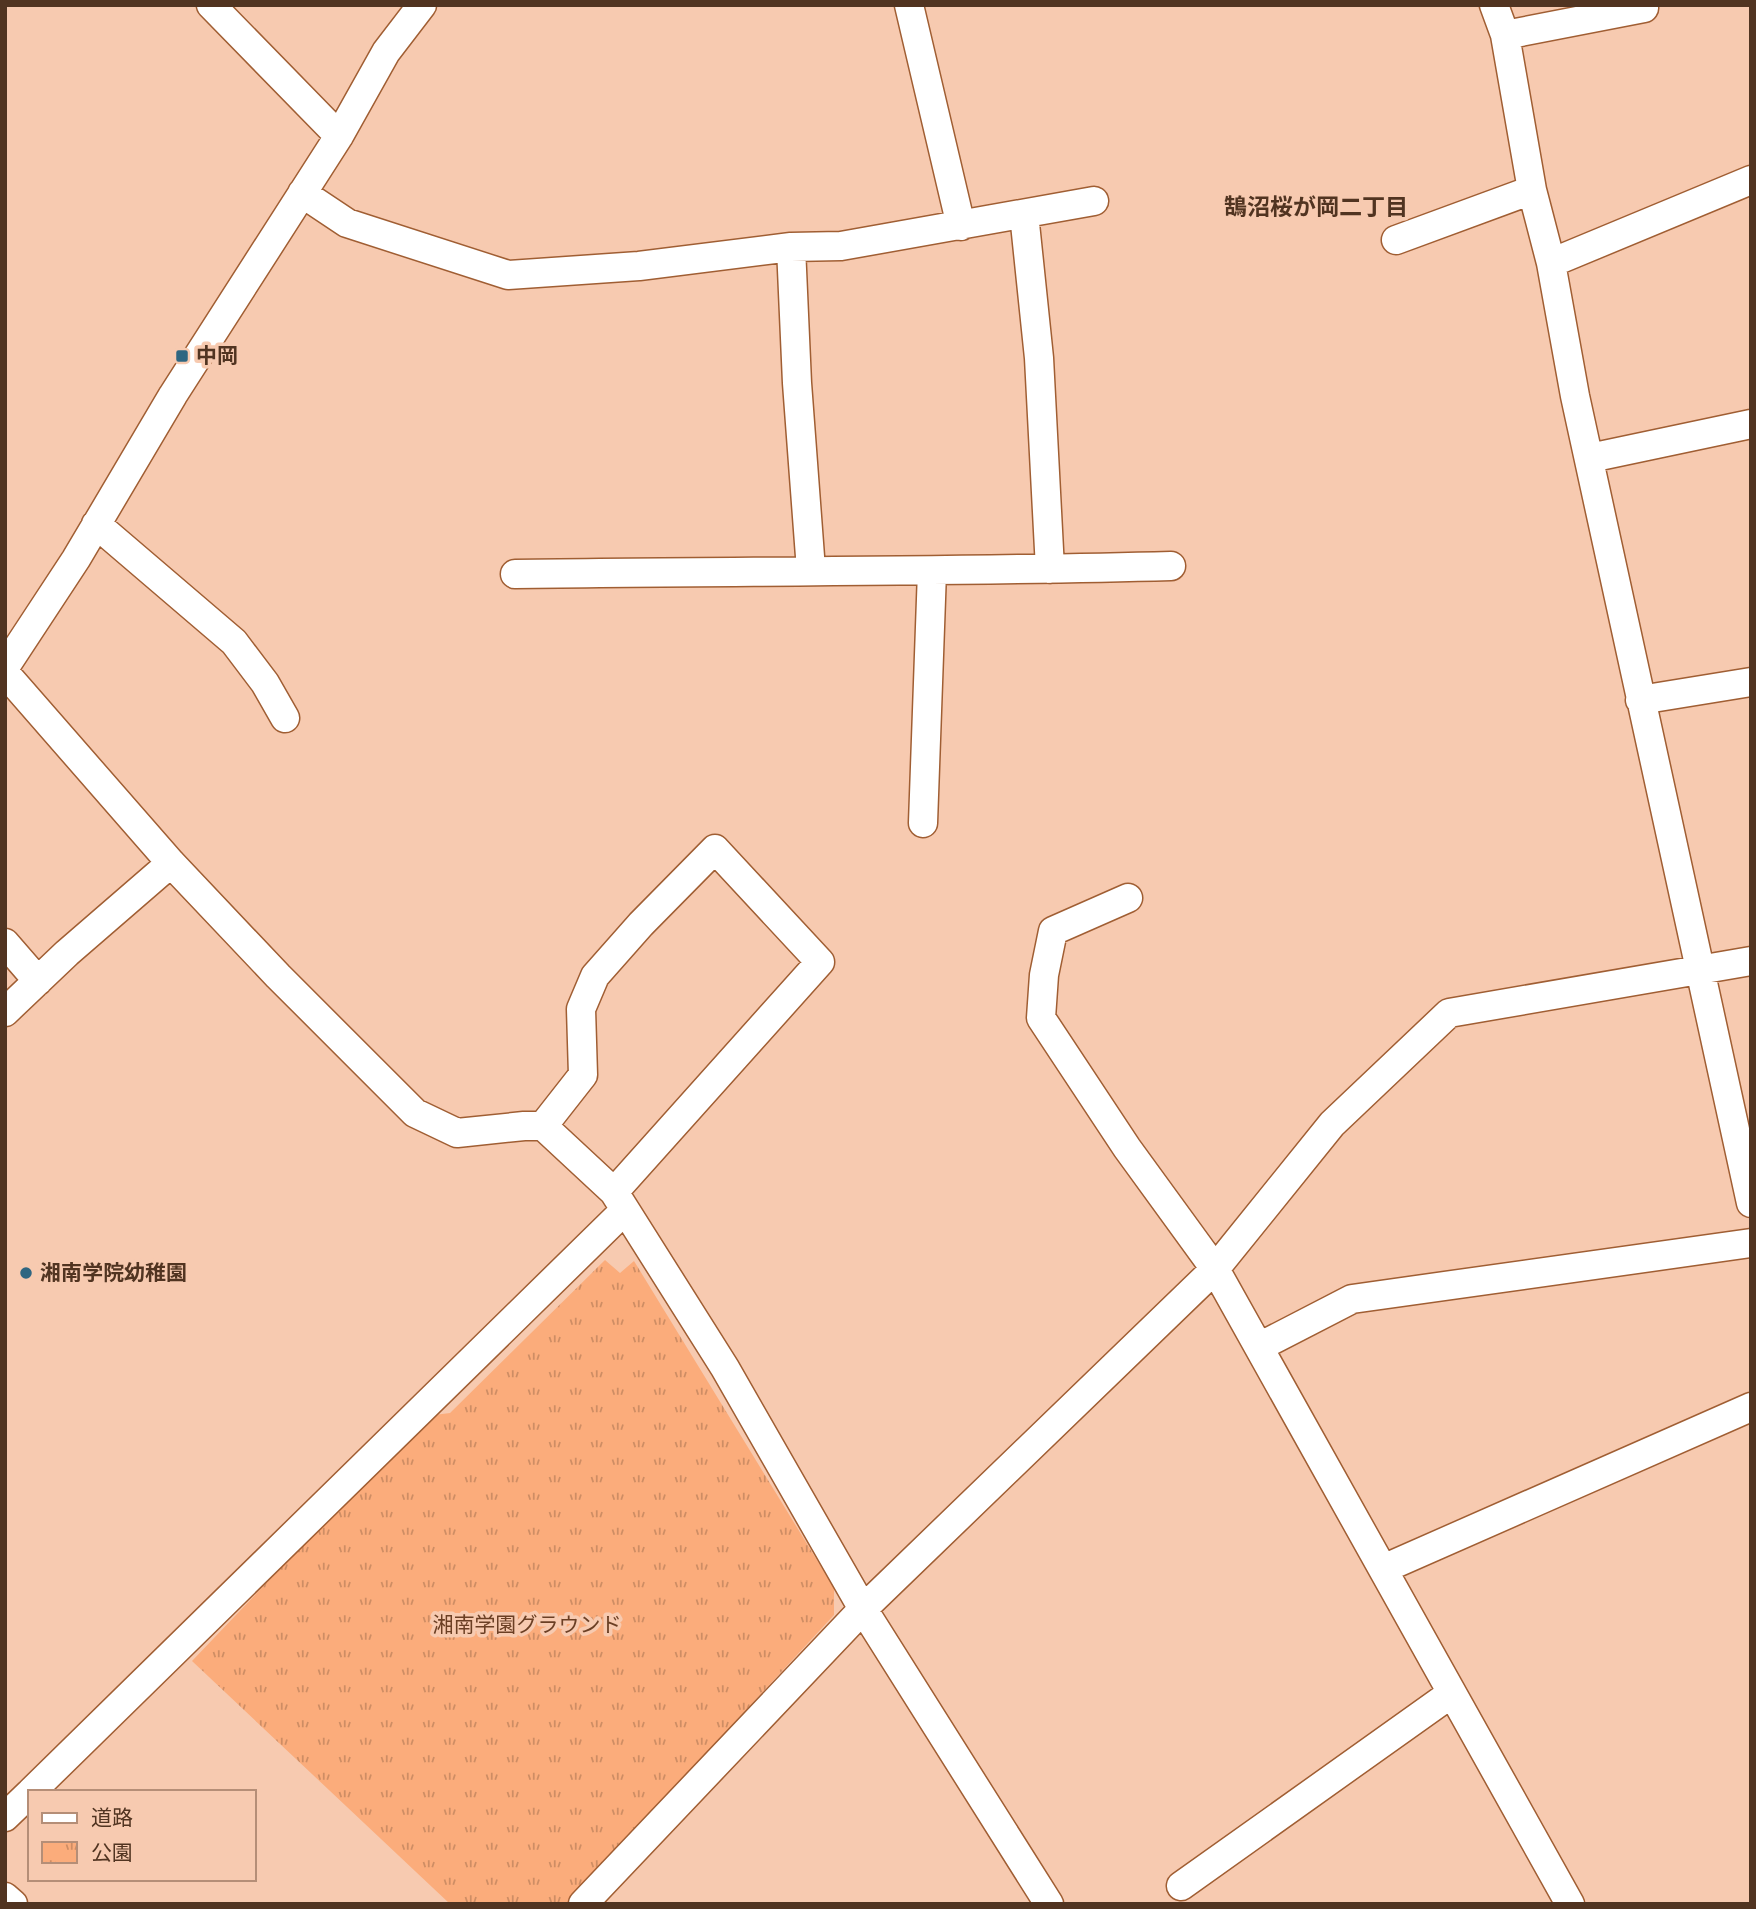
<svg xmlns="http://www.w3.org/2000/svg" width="1756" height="1909" font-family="Raleway,'Noto Sans JP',sans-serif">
<defs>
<pattern id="park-tufts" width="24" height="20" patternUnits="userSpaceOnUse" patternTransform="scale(1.75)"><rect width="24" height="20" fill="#fbac7b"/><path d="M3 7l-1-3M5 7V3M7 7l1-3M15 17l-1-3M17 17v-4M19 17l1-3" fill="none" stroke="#ce8d64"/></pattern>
</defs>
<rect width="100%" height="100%" fill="#f7cab0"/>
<path fill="url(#park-tufts)" d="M 605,1260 L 620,1273 L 634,1261 L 834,1588 L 834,1615 L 566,1904 L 450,1904 L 192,1661 L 426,1416 L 450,1413 Z"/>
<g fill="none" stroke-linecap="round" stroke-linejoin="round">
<g stroke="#a05e33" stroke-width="31">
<path id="minor" d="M 211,5 L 339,136
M 909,5 L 961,226
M 1494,5 L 1505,35 L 1532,190 L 1551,263 L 1575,396 L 1751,1203
M 1505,35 L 1644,8
M 302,193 L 347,223 L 508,275 L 639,266 L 791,247 L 841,246 L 1094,201
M 1024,214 L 1039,358 L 1050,569
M 1396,240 L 1532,190
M 791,247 L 797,383 L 811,570
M 1551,263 L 1751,180
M 1590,458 L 1751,424
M 96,524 L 234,642 L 265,683 L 285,718
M 515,574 C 734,571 953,572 1171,566
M 5,667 L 76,559 L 173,395 L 339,136 L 386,52 L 422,5
M 5,673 L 171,863 L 278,976 L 415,1113 L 457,1133 L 524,1126 L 543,1126 L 614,1192 L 725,1368 L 863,1609 L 1049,1904
M 1640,700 L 1751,682
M 923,823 L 932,571
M 1128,898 L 1053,931 L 1044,975 L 1041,1018 L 1127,1148 L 1215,1269 L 1570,1904
M 5,943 L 38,981
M 5,1012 L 67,953 L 171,863
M 543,1126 L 583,1075 L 581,1009 L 595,976 L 641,924 L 715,849 L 820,962 L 614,1192
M 1259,1347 L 1352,1299 L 1751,1243
M 1383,1569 L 1751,1407
M 31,1792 L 625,1210
M 5,1817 L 30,1793
M 1181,1886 L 1452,1693
M 5,1897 L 13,1904
M 583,1904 L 863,1609 L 1215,1269 L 1332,1124 L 1449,1013 L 1751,961"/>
</g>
<use href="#minor" stroke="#fff" stroke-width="28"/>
</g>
<g fill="#2f6681" stroke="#f7cab0" stroke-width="2.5">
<rect x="175" y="349" width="14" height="14" rx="3.5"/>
<circle cx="26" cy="1273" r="7"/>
</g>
<g text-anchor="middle" stroke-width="7" stroke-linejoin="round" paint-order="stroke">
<g font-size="21" font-weight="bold" fill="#513421" stroke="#f7cab0" text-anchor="start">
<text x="196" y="363">中岡</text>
<text x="40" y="1280">湘南学院幼稚園</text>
</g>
<g font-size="21" fill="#6b3f24" stroke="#f7cab0">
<text x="527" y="1632">湘南学園グラウンド</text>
</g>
<g font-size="23" font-weight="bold" fill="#513421" stroke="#f7cab0">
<text x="1316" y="215">鵠沼桜が岡二丁目</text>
</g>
</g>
<rect width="1756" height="1909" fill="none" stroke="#513421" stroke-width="14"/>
<rect x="28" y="1790" width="228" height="91" fill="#f7cab0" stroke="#b58e77" stroke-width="2"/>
<rect x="42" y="1813" width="35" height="10" fill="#ffffff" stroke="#b58e77" stroke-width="2"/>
<text x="91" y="1825" font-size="21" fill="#513421">道路</text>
<rect x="42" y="1842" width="35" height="21" fill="url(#park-tufts)" stroke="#b58e77" stroke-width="2"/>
<text x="91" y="1860" font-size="21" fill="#513421">公園</text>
</svg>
